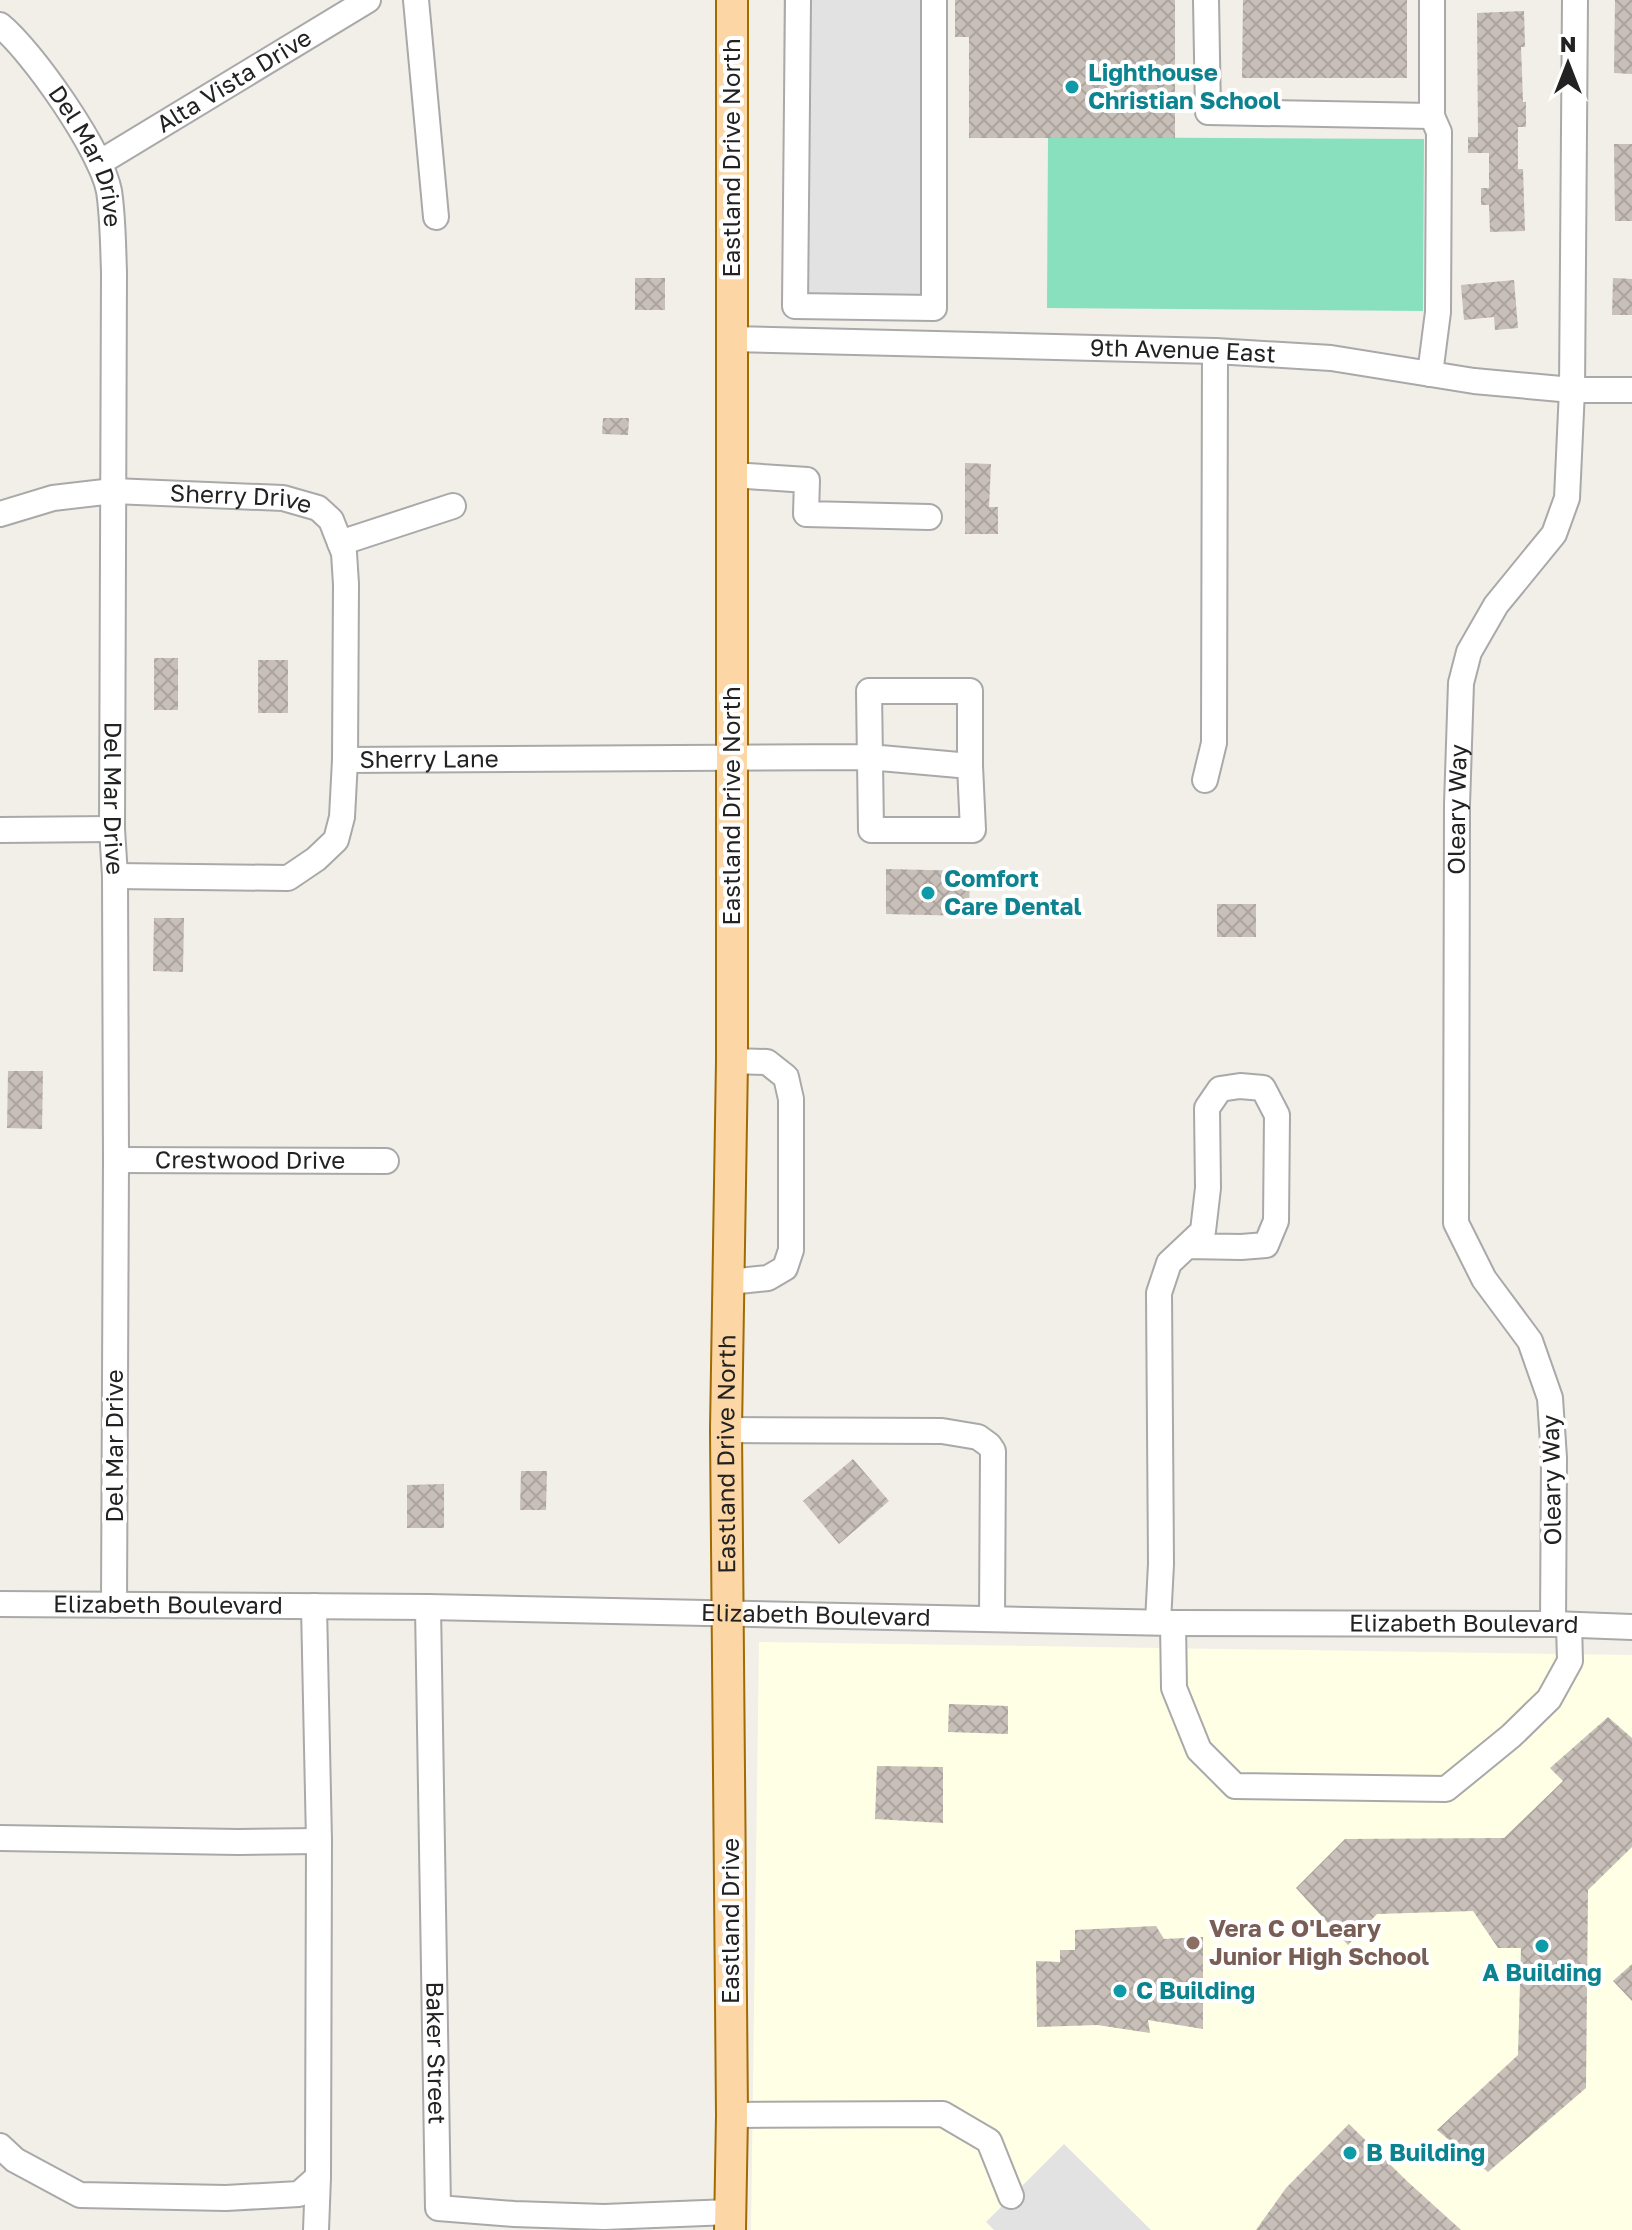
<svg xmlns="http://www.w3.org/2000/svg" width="1632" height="2230" font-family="'Golos Text',sans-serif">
<defs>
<pattern id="building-cross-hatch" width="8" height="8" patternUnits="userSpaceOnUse" patternTransform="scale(2)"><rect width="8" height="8" fill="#c7bfb8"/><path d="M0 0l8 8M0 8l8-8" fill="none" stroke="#aba49e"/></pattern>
</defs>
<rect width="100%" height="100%" fill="#f2efe9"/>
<path fill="#ffffe5" d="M 759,1642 L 1632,1655 L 1632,2230 L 751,2230 Z"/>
<path fill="#88e0be" d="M 1048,137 L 1424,139 L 1423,311 L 1047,308 Z"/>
<path fill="#e2e2e2" d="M 783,0 L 942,0 L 944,315 L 783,313 Z
M 1064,2144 L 1151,2230 L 994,2230 L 986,2222 Z"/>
<path fill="url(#building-cross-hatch)" d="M 955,0 L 1175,0 L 1175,138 L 969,138 L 969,37 L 955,37 Z
M 1243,0 L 1407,0 L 1407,78 L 1242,78 Z
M 1615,0 L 1632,0 L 1632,74 L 1614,73 Z
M 1524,11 L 1525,47 L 1521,47 L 1523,102 L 1526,102 L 1526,127 L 1518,127 L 1518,169 L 1523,169 L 1525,231 L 1490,232 L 1489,205 L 1481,205 L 1481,188 L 1489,188 L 1489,153 L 1468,153 L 1468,137 L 1478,137 L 1477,13 Z
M 1614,144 L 1632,144 L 1632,221 L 1615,221 Z
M 635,278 L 665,278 L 665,310 L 635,310 Z
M 1613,278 L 1632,279 L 1632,315 L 1612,315 Z
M 1514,280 L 1518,328 L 1495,330 L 1494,317 L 1464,320 L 1461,285 Z
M 603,418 L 629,418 L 628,435 L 602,434 Z
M 965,463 L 991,464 L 989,507 L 998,507 L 998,534 L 965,534 Z
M 154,658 L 178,658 L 178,710 L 154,710 Z
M 258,660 L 288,660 L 288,713 L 258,713 Z
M 886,869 L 970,871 L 969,916 L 886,914 Z
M 1217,904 L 1256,904 L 1256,937 L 1217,937 Z
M 154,918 L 184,918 L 183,972 L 153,971 Z
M 8,1071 L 43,1071 L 42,1129 L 7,1128 Z
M 853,1459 L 889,1501 L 839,1544 L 803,1501 Z
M 521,1471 L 547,1471 L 546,1510 L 520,1510 Z
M 444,1484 L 444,1528 L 407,1528 L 407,1485 Z
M 949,1704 L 1008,1706 L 1008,1734 L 948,1732 Z
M 1608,1717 L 1632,1738 L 1632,1847 L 1588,1890 L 1586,2088 L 1488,2172 L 1437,2130 L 1518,2055 L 1521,1948 L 1498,1948 L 1473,1911 L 1377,1914 L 1348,1945 L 1296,1888 L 1345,1839 L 1504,1838 L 1563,1781 L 1550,1768 Z
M 877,1766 L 943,1767 L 943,1823 L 875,1819 Z
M 1156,1926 L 1164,1939 L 1203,1937 L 1203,2029 L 1148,2020 L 1150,2033 L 1097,2025 L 1037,2027 L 1036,1961 L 1060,1962 L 1060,1950 L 1075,1950 L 1075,1930 Z
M 1632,1964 L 1632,2001 L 1613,1981 Z
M 1349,2124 L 1408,2182 L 1461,2230 L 1256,2230 L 1286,2188 Z"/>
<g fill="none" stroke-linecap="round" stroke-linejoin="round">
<g stroke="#a9a9a9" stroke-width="28">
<g id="minor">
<path d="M 416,0 L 436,217"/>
<path d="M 798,0 L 795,306 L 934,308 L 934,0"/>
<path d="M 1206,0 L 1208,112 L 1432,116 L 1432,0"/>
<path id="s1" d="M 0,25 C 33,52 101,150 109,191 C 113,217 113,246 114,272 L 112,829 L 115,876 L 116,1160 L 114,1605"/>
<path id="s2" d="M 99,163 L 368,0"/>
<path id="s3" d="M 731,339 L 1215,351 L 1331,358 L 1474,381 L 1572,390 L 1632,390"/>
<path d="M 1430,374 L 1438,312 L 1439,132 L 1432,116"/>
<path d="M 732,475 L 807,480 L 806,514 L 929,517"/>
<path id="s4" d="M 0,514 L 53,498 L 113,491 L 283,498 L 318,508 L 331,520 L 344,553 L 346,584 L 345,760 L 342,817 L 336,840 L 316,859 L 288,878 L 115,876"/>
<path d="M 340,543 L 453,506"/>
<path id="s5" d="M 345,760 L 869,757 L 970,766 L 973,830 L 871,830 L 869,691 L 970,691 L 970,766"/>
<path d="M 1205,780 L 1214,743 L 1215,351"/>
<path d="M 0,830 L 112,829"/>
<path id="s6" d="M 116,1160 L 386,1161"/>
<path d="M 729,1282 L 768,1278 L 785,1268 L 791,1250 L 791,1099 L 786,1077 L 767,1062 L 732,1061"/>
<path d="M 726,1430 L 942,1431 L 978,1437 L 989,1445 L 993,1451 L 992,1619"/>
<path id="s7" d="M 0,1604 L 428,1607 L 1173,1623 L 1553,1624 L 1632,1627"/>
<path id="s8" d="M 428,1607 L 438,2208 L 514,2214 L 604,2217 L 730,2212"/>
<path d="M 1158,1622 L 1161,1564 L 1159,1293 L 1169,1263 L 1203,1231 L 1208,1188 L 1207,1108 L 1220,1089 L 1240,1086 L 1263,1088 L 1277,1115 L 1276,1221 L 1266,1245 L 1241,1247 L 1187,1246"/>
<path d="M 1173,1623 L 1174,1688 L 1199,1750 L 1235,1786 L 1446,1789 L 1511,1736 L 1549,1699 L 1570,1661 L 1569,1625"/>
<path id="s9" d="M 1553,1624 L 1554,1458 L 1550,1398 L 1530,1341 L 1484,1279 L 1456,1223 L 1457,805 L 1461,683 L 1469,652 L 1496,605 L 1554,534 L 1567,498 L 1572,390 L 1575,0"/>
<path d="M 0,1838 L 238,1842 L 319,1841"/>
<path d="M 732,2115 L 943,2114 L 989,2141 L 1011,2196"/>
<path d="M 0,2146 L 15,2160 L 80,2195 L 226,2198 L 299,2194 L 318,2177 L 319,1841 L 314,1606"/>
<path d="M 316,2230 L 318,2177"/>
</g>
</g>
<g stroke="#a06b00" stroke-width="34">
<g id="major">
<path id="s10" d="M 730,2230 L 732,2115 L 726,1430 L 732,1061 L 732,0"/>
</g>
</g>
<use href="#minor" stroke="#fff" stroke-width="24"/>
<use href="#major" stroke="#fcd6a4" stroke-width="30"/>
</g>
<g fill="#0f9aa8" stroke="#fff" stroke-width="3">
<circle cx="1072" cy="87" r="8"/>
<circle cx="928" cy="893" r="8"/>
<circle cx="1542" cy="1946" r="8"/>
<circle cx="1120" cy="1991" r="8"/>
<circle cx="1350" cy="2153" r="8"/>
</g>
<circle fill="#8d6e63" stroke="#fff" stroke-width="3" cx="1193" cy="1943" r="8"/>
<g text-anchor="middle" stroke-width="8" stroke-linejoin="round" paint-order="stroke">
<g font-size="24" font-weight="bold" fill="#0d838f" stroke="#fff" text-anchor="start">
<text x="1088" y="81">Lighthouse<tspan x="1088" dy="28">Christian School</tspan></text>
<text x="944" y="887">Comfort<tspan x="944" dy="28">Care Dental</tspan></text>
<text x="1542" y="1981" text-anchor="middle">A Building</text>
<text x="1136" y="1999">C Building</text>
<text x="1366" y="2161">B Building</text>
</g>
<g font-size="24" fill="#222" stroke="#fff">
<text dy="8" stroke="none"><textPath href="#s2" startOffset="158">Alta Vista Drive</textPath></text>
<text transform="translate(732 158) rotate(-90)" y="8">Eastland Drive North</text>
<text dy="8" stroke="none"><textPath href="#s1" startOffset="160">Del Mar Drive</textPath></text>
<text dy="8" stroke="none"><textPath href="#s3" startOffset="452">9th Avenue East</textPath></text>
<text dy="8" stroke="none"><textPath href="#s4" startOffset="244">Sherry Drive</textPath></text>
<text dy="8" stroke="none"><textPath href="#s5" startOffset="84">Sherry Lane</textPath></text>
<text dy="8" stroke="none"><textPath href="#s1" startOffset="808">Del Mar Drive</textPath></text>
<text transform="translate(732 806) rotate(-90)" y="8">Eastland Drive North</text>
<text dy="8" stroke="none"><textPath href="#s9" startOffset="840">Oleary Way</textPath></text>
<text dy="8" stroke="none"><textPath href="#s6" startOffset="134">Crestwood Drive</textPath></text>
<text transform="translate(115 1446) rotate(-90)" y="8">Del Mar Drive</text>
<text dy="8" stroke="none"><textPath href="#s10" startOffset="776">Eastland Drive North</textPath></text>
<text transform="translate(1552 1480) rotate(-91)" y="8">Oleary Way</text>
<text dy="8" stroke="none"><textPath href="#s7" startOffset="168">Elizabeth Boulevard</textPath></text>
<text dy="8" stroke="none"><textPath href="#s7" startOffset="816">Elizabeth Boulevard</textPath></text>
<text dy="8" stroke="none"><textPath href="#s7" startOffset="1464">Elizabeth Boulevard</textPath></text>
<text transform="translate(731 1921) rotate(-90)" y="8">Eastland Drive</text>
<text dy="8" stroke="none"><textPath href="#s8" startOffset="446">Baker Street</textPath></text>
</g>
<g font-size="24" font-weight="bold" fill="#785e54" stroke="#fff" text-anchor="start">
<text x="1209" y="1937">Vera C O'Leary<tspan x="1209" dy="28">Junior High School</tspan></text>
</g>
</g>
<g transform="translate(1568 64)" stroke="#ffffff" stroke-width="6" paint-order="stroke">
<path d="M0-6L14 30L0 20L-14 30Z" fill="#222222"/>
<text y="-12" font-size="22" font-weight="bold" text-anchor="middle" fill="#222222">N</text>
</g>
</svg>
